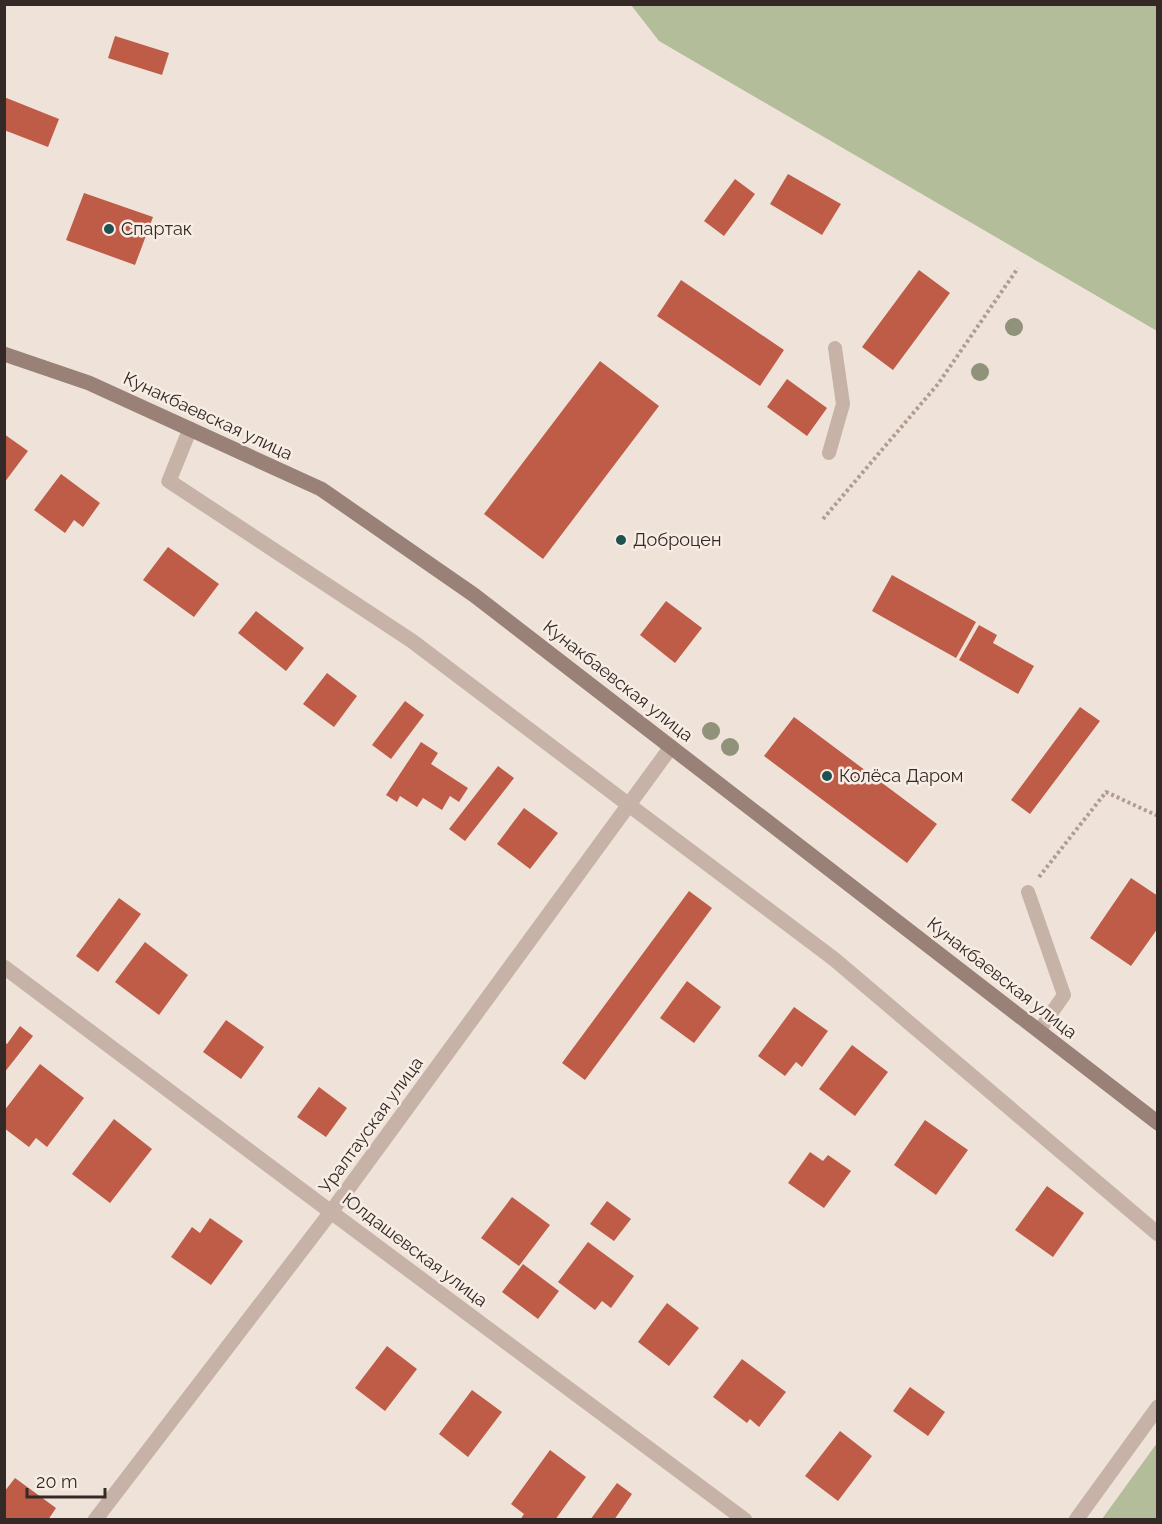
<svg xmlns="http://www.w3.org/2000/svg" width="1162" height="1524" font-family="Raleway,sans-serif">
<rect width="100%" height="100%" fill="#efe3d9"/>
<path fill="#b3bd9a" d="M 631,5 L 1157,5 L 1157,331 L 659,41 Z
M 1157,1443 L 1157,1519 L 1102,1519 Z"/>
<path fill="#be5c48" d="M 115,36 L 169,53 L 162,75 L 108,58 Z
M 4,97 L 59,119 L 48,147 L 4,130 Z
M 788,174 L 841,204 L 822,235 L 770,204 Z
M 735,179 L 755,194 L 724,236 L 704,221 Z
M 84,193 L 153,217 L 135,265 L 66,240 Z
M 919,270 L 950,293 L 893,370 L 862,347 Z
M 681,280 L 784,350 L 760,386 L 657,316 Z
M 600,361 L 659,406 L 543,559 L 484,514 Z
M 787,379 L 827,408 L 807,436 L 767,407 Z
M 4,434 L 28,451 L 4,483 Z
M 61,474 L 100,503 L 83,527 L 74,520 L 65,533 L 34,510 Z
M 168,547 L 219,584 L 194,617 L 143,580 Z
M 892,575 L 976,622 L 956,658 L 872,611 Z
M 666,601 L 702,628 L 675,663 L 640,635 Z
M 256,611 L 304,648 L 286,671 L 238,633 Z
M 979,625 L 997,635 L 993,643 L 1034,666 L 1018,694 L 959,660 Z
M 327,673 L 357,696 L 334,727 L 303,704 Z
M 405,701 L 424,715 L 391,759 L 372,745 Z
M 1080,707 L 1100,721 L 1030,814 L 1011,800 Z
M 794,717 L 937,824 L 907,863 L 764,756 Z
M 421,742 L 438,753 L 431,764 L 468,788 L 459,802 L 450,796 L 442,810 L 423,798 L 417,807 L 400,796 L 397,802 L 386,795 Z
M 498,766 L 514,778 L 465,841 L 449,829 Z
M 524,808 L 558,833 L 530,869 L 497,844 Z
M 1131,878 L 1158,896 L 1158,928 L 1131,966 L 1090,938 Z
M 689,891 L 712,908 L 585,1080 L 562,1063 Z
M 119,898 L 141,914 L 98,972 L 76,956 Z
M 145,942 L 188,975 L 159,1015 L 115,982 Z
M 687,981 L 721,1007 L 694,1043 L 660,1018 Z
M 794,1007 L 828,1031 L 802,1067 L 796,1062 L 785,1076 L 758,1056 Z
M 226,1020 L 264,1047 L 241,1079 L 203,1052 Z
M 20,1026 L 33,1036 L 4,1073 L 4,1042 L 7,1044 Z
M 852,1045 L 888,1072 L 855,1116 L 819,1089 Z
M 40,1064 L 84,1098 L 47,1147 L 36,1138 L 29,1147 L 4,1128 L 4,1111 Z
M 319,1087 L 347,1108 L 326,1137 L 297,1117 Z
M 114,1119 L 152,1149 L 110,1203 L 72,1174 Z
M 925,1120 L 968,1150 L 936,1195 L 894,1165 Z
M 810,1152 L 823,1161 L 828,1155 L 851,1171 L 824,1208 L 788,1183 Z
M 1047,1186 L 1084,1213 L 1053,1257 L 1015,1230 Z
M 512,1197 L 550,1225 L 519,1266 L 481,1238 Z
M 607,1201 L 631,1219 L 614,1241 L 590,1224 Z
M 210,1218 L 243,1241 L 211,1285 L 171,1257 L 192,1227 L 200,1233 Z
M 588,1242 L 634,1276 L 611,1308 L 602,1301 L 595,1310 L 558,1282 Z
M 523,1264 L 559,1291 L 538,1319 L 502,1292 Z
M 667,1303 L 699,1328 L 669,1366 L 638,1342 Z
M 387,1346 L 417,1369 L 385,1411 L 355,1388 Z
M 742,1359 L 786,1392 L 759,1427 L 750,1419 L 747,1423 L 713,1397 Z
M 910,1387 L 945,1412 L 928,1436 L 893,1411 Z
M 472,1390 L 502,1412 L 468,1457 L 439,1434 Z
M 840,1431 L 872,1456 L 838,1501 L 805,1476 Z
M 550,1450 L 586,1477 L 555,1520 L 520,1520 L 524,1514 L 511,1504 Z
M 15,1478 L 56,1508 L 48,1520 L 4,1520 L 4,1492 Z
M 617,1483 L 632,1494 L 614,1520 L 590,1520 Z"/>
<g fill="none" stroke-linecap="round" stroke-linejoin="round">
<path stroke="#b29c90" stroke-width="4" stroke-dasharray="3 3" stroke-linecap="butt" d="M 823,519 L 938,384 L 1018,268
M 1039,877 L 1106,792 L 1158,816"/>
<path stroke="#c6b2a6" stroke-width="14" d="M 829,453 L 843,404 L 835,348
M 1028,892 L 1064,995 L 1039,1031"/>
<path stroke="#c6b2a6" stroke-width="15" d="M 190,429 L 169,481 L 412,641 L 629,805 L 834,959 L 1158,1234
M 4,967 L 331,1212 L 745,1520
M 95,1520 L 331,1212 L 671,747
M 1076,1520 L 1158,1407"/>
<path stroke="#998177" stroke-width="15" d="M 4,354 L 89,383 L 321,489 L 474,595 L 1158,1123"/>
</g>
<g fill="#91927a">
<circle cx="1014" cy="327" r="9"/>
<circle cx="980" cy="372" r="9"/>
<circle cx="711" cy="731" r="9"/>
<circle cx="730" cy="747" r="9"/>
</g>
<g fill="#1f5151" stroke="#f7ede4" stroke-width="2">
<circle cx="109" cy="229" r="6"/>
<circle cx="621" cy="540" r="6"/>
<circle cx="827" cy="776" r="6"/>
</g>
<g text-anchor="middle" stroke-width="5" stroke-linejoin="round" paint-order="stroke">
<g font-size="18" fill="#332926" stroke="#f7ede4" text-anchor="start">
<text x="121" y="235">Спартак</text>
<text x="633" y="546">Доброцен</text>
<text x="839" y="782">Колёса Даром</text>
</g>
<g font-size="18" fill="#332926" stroke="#f7ede4">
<text transform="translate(208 416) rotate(25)" y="6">Кунакбаевская улица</text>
<text transform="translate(618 681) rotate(38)" y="6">Кунакбаевская улица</text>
<text transform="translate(1002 978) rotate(38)" y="6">Кунакбаевская улица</text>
<text transform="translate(371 1125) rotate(-54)" y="6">Уралтауская улица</text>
<text transform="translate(415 1250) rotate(37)" y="6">Юлдашевская улица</text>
</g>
</g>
<rect width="1162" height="1524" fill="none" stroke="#332926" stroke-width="12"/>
<path d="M27 1488v9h78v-9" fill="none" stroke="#332926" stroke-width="3"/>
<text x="36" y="1488" font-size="18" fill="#332926" stroke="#f7ede4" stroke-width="4.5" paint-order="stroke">20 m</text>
</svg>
